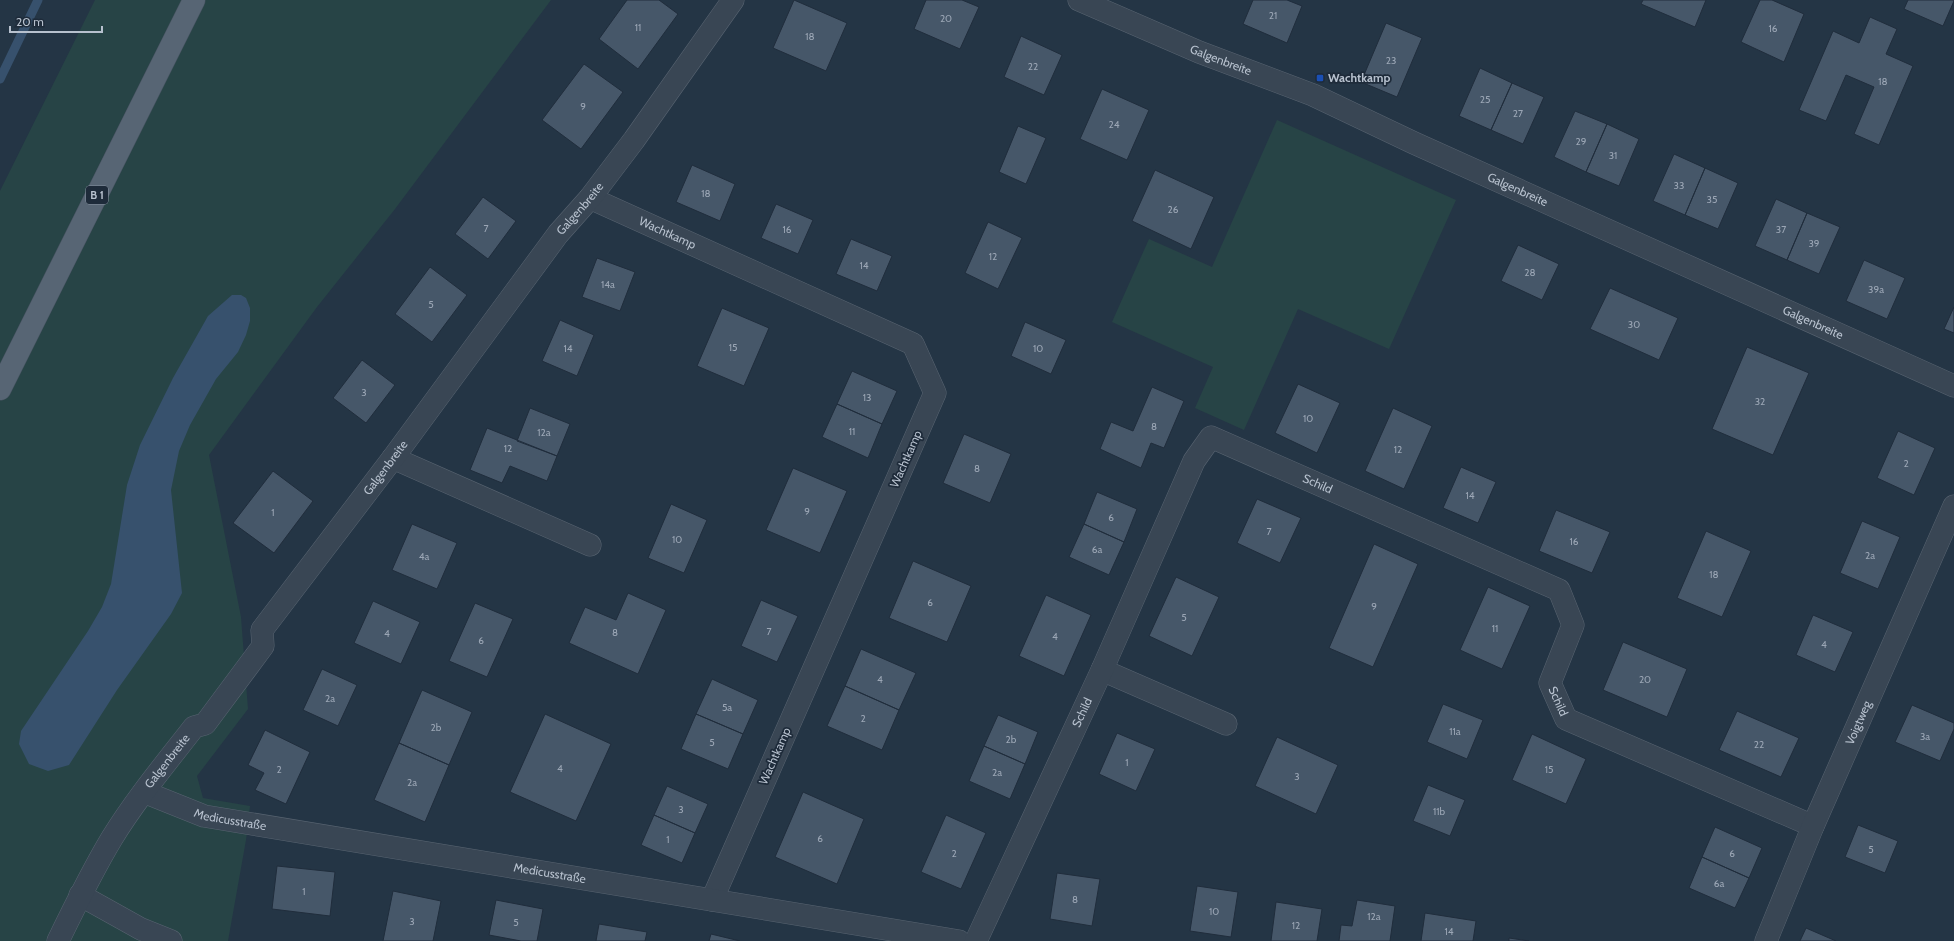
<svg xmlns="http://www.w3.org/2000/svg" width="1954" height="941" font-family="Cabin,sans-serif">
<rect width="100%" height="100%" fill="#243545"/>
<path fill="#274446" d="M 95,0 L 551,0 L 395,209 L 317,307 L 209,455 L 241,617 L 248,709 L 197,776 L 203,798 L 250,806 L 246,840 L 228,941 L 0,941 L 0,191 Z
M 1277,120 L 1456,200 L 1389,349 L 1298,309 L 1244,430 L 1195,408 L 1213,367 L 1112,322 L 1149,239 L 1212,267 Z"/>
<path fill="#37516d" d="M 232,295 L 241,295 L 246,298 L 250,308 L 250,321 L 246,335 L 238,352 L 216,379 L 190,425 L 179,451 L 171,490 L 182,593 L 171,614 L 117,690 L 69,765 L 48,771 L 29,764 L 19,744 L 21,731 L 88,631 L 102,607 L 111,584 L 127,485 L 140,445 L 173,378 L 208,316 Z"/>
<g fill="none" stroke-linecap="round" stroke-linejoin="round">
<path stroke="#37516d" stroke-width="9" d="M 0,79 L 38,0"/>
</g>
<path fill="#465769" stroke="#202d3c" d="M 627,0 L 659,0 L 678,14 L 638,69 L 599,39 Z
M 794,0 L 847,23 L 826,71 L 773,48 Z
M 926,0 L 962,0 L 979,7 L 960,49 L 914,29 Z
M 1253,0 L 1287,0 L 1302,6 L 1287,43 L 1243,24 Z
M 1643,0 L 1706,0 L 1695,27 L 1641,4 Z
M 1760,0 L 1772,0 L 1804,14 L 1784,62 L 1741,42 Z
M 1908,0 L 1954,0 L 1954,1 L 1943,26 L 1904,9 Z
M 1870,17 L 1897,29 L 1886,54 L 1913,66 L 1879,145 L 1854,134 L 1874,87 L 1846,75 L 1826,121 L 1799,110 L 1833,31 L 1859,43 Z
M 1386,23 L 1422,38 L 1397,97 L 1361,82 Z
M 1021,36 L 1062,55 L 1044,95 L 1004,77 Z
M 584,64 L 623,92 L 581,149 L 542,120 Z
M 1480,68 L 1512,83 L 1491,130 L 1459,116 Z
M 1512,83 L 1544,97 L 1523,144 L 1491,130 Z
M 1102,89 L 1149,110 L 1127,160 L 1080,139 Z
M 1575,111 L 1607,124 L 1586,172 L 1554,157 Z
M 1607,124 L 1639,139 L 1619,186 L 1586,172 Z
M 1018,126 L 1046,138 L 1026,184 L 999,172 Z
M 1674,154 L 1705,168 L 1685,215 L 1653,201 Z
M 692,165 L 735,184 L 720,221 L 676,202 Z
M 1705,168 L 1738,183 L 1718,229 L 1685,215 Z
M 1155,170 L 1214,197 L 1191,249 L 1132,221 Z
M 483,197 L 516,221 L 488,259 L 455,234 Z
M 1776,199 L 1807,213 L 1787,260 L 1755,246 Z
M 776,204 L 813,220 L 798,254 L 761,238 Z
M 1807,213 L 1840,227 L 1819,274 L 1787,260 Z
M 988,222 L 1022,238 L 998,289 L 965,273 Z
M 851,239 L 892,256 L 877,291 L 836,274 Z
M 1518,245 L 1559,264 L 1542,300 L 1501,281 Z
M 597,258 L 635,272 L 620,311 L 582,297 Z
M 1864,260 L 1905,278 L 1887,319 L 1846,301 Z
M 430,267 L 467,295 L 432,342 L 395,314 Z
M 1610,288 L 1678,318 L 1659,360 L 1590,329 Z
M 1954,307 L 1954,333 L 1944,329 Z
M 722,308 L 769,328 L 744,386 L 697,366 Z
M 560,320 L 594,335 L 577,376 L 542,361 Z
M 1025,322 L 1066,340 L 1051,374 L 1011,356 Z
M 1747,347 L 1809,373 L 1773,455 L 1712,429 Z
M 362,360 L 395,385 L 366,423 L 333,398 Z
M 852,371 L 897,391 L 882,424 L 837,404 Z
M 1298,384 L 1340,403 L 1317,453 L 1275,433 Z
M 1152,387 L 1184,401 L 1164,448 L 1151,443 L 1141,468 L 1100,449 L 1111,422 L 1133,431 Z
M 837,404 L 882,424 L 868,458 L 822,437 Z
M 530,408 L 570,424 L 557,456 L 517,441 Z
M 1393,408 L 1432,426 L 1404,489 L 1365,471 Z
M 487,428 L 557,456 L 547,481 L 510,466 L 502,483 L 470,470 Z
M 1898,431 L 1935,448 L 1914,495 L 1877,478 Z
M 964,434 L 1011,454 L 990,503 L 943,483 Z
M 1461,467 L 1496,482 L 1478,523 L 1443,508 Z
M 793,468 L 847,491 L 820,553 L 766,530 Z
M 273,471 L 313,501 L 274,553 L 233,523 Z
M 1097,492 L 1137,509 L 1124,542 L 1084,524 Z
M 1257,499 L 1301,518 L 1280,563 L 1237,543 Z
M 671,504 L 707,520 L 684,573 L 648,558 Z
M 1556,510 L 1610,532 L 1592,573 L 1539,551 Z
M 1862,521 L 1900,537 L 1878,589 L 1840,573 Z
M 412,524 L 457,543 L 437,589 L 392,570 Z
M 1084,524 L 1124,542 L 1109,575 L 1069,557 Z
M 1706,531 L 1751,551 L 1722,617 L 1677,598 Z
M 1374,544 L 1418,564 L 1373,667 L 1329,648 Z
M 913,561 L 971,586 L 947,642 L 889,618 Z
M 1176,577 L 1219,597 L 1192,656 L 1149,636 Z
M 1488,587 L 1530,606 L 1502,669 L 1460,650 Z
M 628,593 L 666,610 L 638,674 L 569,643 L 585,607 L 616,620 Z
M 1046,595 L 1091,615 L 1064,676 L 1019,656 Z
M 761,600 L 798,616 L 777,662 L 741,646 Z
M 373,601 L 420,622 L 401,664 L 354,643 Z
M 475,603 L 513,619 L 487,677 L 449,661 Z
M 1813,615 L 1853,632 L 1835,672 L 1796,655 Z
M 1623,642 L 1687,669 L 1667,717 L 1603,690 Z
M 861,649 L 916,673 L 899,710 L 845,686 Z
M 322,669 L 357,685 L 338,726 L 303,710 Z
M 712,679 L 758,700 L 743,734 L 696,714 Z
M 845,686 L 899,710 L 882,750 L 827,726 Z
M 422,690 L 472,712 L 449,765 L 399,743 Z
M 1443,704 L 1483,720 L 1467,759 L 1427,742 Z
M 1912,705 L 1954,723 L 1954,729 L 1940,761 L 1895,742 Z
M 1737,711 L 1799,738 L 1781,777 L 1719,750 Z
M 545,714 L 611,744 L 576,821 L 510,792 Z
M 696,714 L 743,734 L 728,769 L 681,749 Z
M 998,715 L 1038,732 L 1025,764 L 984,746 Z
M 265,730 L 310,752 L 286,804 L 255,790 L 264,773 L 248,765 Z
M 1117,733 L 1155,749 L 1136,791 L 1099,774 Z
M 1532,734 L 1586,759 L 1566,804 L 1512,780 Z
M 1277,737 L 1338,765 L 1316,814 L 1255,786 Z
M 399,743 L 449,765 L 425,822 L 374,800 Z
M 984,746 L 1025,764 L 1010,799 L 969,781 Z
M 1428,785 L 1465,800 L 1450,836 L 1413,821 Z
M 667,786 L 708,804 L 695,833 L 654,815 Z
M 803,792 L 864,819 L 837,884 L 775,857 Z
M 654,815 L 695,833 L 682,863 L 641,845 Z
M 946,815 L 986,833 L 961,889 L 921,872 Z
M 1858,825 L 1898,841 L 1885,873 L 1845,857 Z
M 1715,827 L 1762,848 L 1749,878 L 1702,857 Z
M 1702,857 L 1749,878 L 1735,908 L 1689,888 Z
M 277,866 L 335,872 L 330,916 L 272,909 Z
M 1057,873 L 1100,879 L 1092,926 L 1050,919 Z
M 1197,886 L 1238,892 L 1231,937 L 1190,931 Z
M 393,891 L 441,901 L 433,941 L 383,941 Z
M 496,900 L 543,909 L 537,941 L 521,941 L 489,935 Z
M 1357,900 L 1395,906 L 1390,941 L 1339,941 L 1341,925 L 1352,926 Z
M 1276,902 L 1322,909 L 1317,941 L 1271,941 Z
M 1425,913 L 1476,921 L 1473,941 L 1421,941 Z
M 599,924 L 647,932 L 645,941 L 596,941 Z
M 1806,928 L 1836,941 L 1800,941 Z
M 711,934 L 740,941 L 709,941 Z
M 1509,938 L 1529,941 L 1509,941 Z"/>
<g fill="none" stroke-linecap="round" stroke-linejoin="round">
<g stroke="#586471" stroke-width="23">
<g id="minor">
<path id="s1" d="M 1079,0 L 1199,52 L 1313,95 L 1414,143 L 1954,386"/>
<path id="s2" d="M 590,198 L 913,344 L 935,393 L 712,900"/>
<path d="M 393,458 L 590,545"/>
<path d="M 1102,670 L 1226,724"/>
<path id="s3" d="M 144,792 L 204,816 L 959,941"/>
<path d="M 80,895 L 141,929 L 171,941"/>
<path id="s4" d="M 58,941 C 75,906 92,871 112,838 C 136,799 166,763 194,727 L 205,724 L 263,646 L 262,630 L 393,458 L 558,234 L 590,198 L 634,140 L 733,0"/>
<path id="s5" d="M 976,941 L 1102,670 L 1194,461 L 1211,437 L 1559,590 L 1573,625 L 1550,683 L 1566,719 L 1813,826"/>
<path id="s6" d="M 1766,941 L 1813,826 L 1954,506"/>
</g>
</g>
<g stroke="#465260" stroke-width="23">
<path id="major" d="M 0,389 L 194,0"/>
</g>
<use href="#minor" stroke="#394654" stroke-width="22"/>
<use href="#major" stroke="#576574" stroke-width="22"/>
</g>
<rect fill="#1a4fb4" stroke="#1e2b3a" stroke-width="1.5" x="1316" y="74" width="8" height="8" rx="2"/>
<g text-anchor="middle" stroke-width="3.5" stroke-linejoin="round" paint-order="stroke">
<g font-size="10" fill="#9ba6b5">
<text x="1273" y="19">21</text>
<text x="946" y="22">20</text>
<text x="638" y="31">11</text>
<text x="1773" y="32">16</text>
<text x="810" y="40">18</text>
<text x="1391" y="64">23</text>
<text x="1033" y="70">22</text>
<text x="1883" y="85">18</text>
<text x="1485" y="103">25</text>
<text x="583" y="110">9</text>
<text x="1518" y="117">27</text>
<text x="1114" y="128">24</text>
<text x="1581" y="145">29</text>
<text x="1613" y="159">31</text>
<text x="1679" y="189">33</text>
<text x="706" y="197">18</text>
<text x="1712" y="203">35</text>
<text x="1173" y="213">26</text>
<text x="486" y="232">7</text>
<text x="787" y="233">16</text>
<text x="1781" y="233">37</text>
<text x="1814" y="247">39</text>
<text x="993" y="260">12</text>
<text x="864" y="269">14</text>
<text x="1530" y="276">28</text>
<text x="608" y="288">14a</text>
<text x="1876" y="293">39a</text>
<text x="431" y="308">5</text>
<text x="1634" y="328">30</text>
<text x="733" y="351">15</text>
<text x="568" y="352">14</text>
<text x="1038" y="352">10</text>
<text x="364" y="396">3</text>
<text x="867" y="401">13</text>
<text x="1760" y="405">32</text>
<text x="1308" y="422">10</text>
<text x="1154" y="430">8</text>
<text x="852" y="435">11</text>
<text x="544" y="436">12a</text>
<text x="508" y="452">12</text>
<text x="1398" y="453">12</text>
<text x="1906" y="467">2</text>
<text x="977" y="472">8</text>
<text x="1470" y="499">14</text>
<text x="807" y="515">9</text>
<text x="273" y="516">1</text>
<text x="1111" y="521">6</text>
<text x="1269" y="535">7</text>
<text x="677" y="543">10</text>
<text x="1574" y="545">16</text>
<text x="1097" y="553">6a</text>
<text x="1870" y="559">2a</text>
<text x="424" y="560">4a</text>
<text x="1714" y="578">18</text>
<text x="930" y="606">6</text>
<text x="1374" y="610">9</text>
<text x="1184" y="621">5</text>
<text x="1495" y="632">11</text>
<text x="769" y="635">7</text>
<text x="615" y="636">8</text>
<text x="387" y="637">4</text>
<text x="1055" y="640">4</text>
<text x="481" y="644">6</text>
<text x="1824" y="648">4</text>
<text x="880" y="683">4</text>
<text x="1645" y="683">20</text>
<text x="330" y="702">2a</text>
<text x="727" y="711">5a</text>
<text x="863" y="722">2</text>
<text x="436" y="731">2b</text>
<text x="1455" y="735">11a</text>
<text x="1925" y="740">3a</text>
<text x="1011" y="743">2b</text>
<text x="712" y="746">5</text>
<text x="1759" y="748">22</text>
<text x="1127" y="766">1</text>
<text x="560" y="772">4</text>
<text x="279" y="773">2</text>
<text x="1549" y="773">15</text>
<text x="997" y="776">2a</text>
<text x="1297" y="780">3</text>
<text x="412" y="786">2a</text>
<text x="681" y="813">3</text>
<text x="1439" y="815">11b</text>
<text x="820" y="842">6</text>
<text x="668" y="843">1</text>
<text x="1871" y="853">5</text>
<text x="954" y="857">2</text>
<text x="1732" y="857">6</text>
<text x="1719" y="887">6a</text>
<text x="304" y="895">1</text>
<text x="1075" y="903">8</text>
<text x="1214" y="915">10</text>
<text x="1374" y="920">12a</text>
<text x="412" y="925">3</text>
<text x="516" y="926">5</text>
<text x="1296" y="929">12</text>
<text x="1449" y="935">14</text>
</g>
<rect fill="#1e2b3a" stroke="#8994a2" stroke-width="1" x="86" y="186" width="22" height="18" rx="3"/>
<g font-size="11" font-weight="bold" fill="#b7c1ce">
<text x="97" y="199">B 1</text>
</g>
<g font-size="12" fill="#b7c1ce" stroke="#1e2b3a">
<text dy="4" stroke="none"><textPath href="#s1" startOffset="154">Galgenbreite</textPath></text>
<text dy="4" stroke="none"><textPath href="#s1" startOffset="478">Galgenbreite</textPath></text>
<text dy="4" stroke="none"><textPath href="#s4" startOffset="907">Galgenbreite</textPath></text>
<text dy="4" stroke="none"><textPath href="#s2" startOffset="85">Wachtkamp</textPath></text>
<text dy="4" stroke="none"><textPath href="#s1" startOffset="802">Galgenbreite</textPath></text>
<text transform="translate(906 459) rotate(-66)" y="4">Wachtkamp</text>
<text dy="4" stroke="none"><textPath href="#s4" startOffset="583">Galgenbreite</textPath></text>
<text dy="4" stroke="none"><textPath href="#s5" startOffset="673">Schild</textPath></text>
<text dy="4" stroke="none"><textPath href="#s5" startOffset="1057">Schild</textPath></text>
<text dy="4" stroke="none"><textPath href="#s5" startOffset="252">Schild</textPath></text>
<text dy="4" stroke="none"><textPath href="#s6" startOffset="237">Voigtweg</textPath></text>
<text transform="translate(775 756) rotate(-66)" y="4">Wachtkamp</text>
<text dy="4" stroke="none"><textPath href="#s4" startOffset="211">Galgenbreite</textPath></text>
<text dy="4" stroke="none"><textPath href="#s3" startOffset="91">Medicusstraße</textPath></text>
<text dy="4" stroke="none"><textPath href="#s3" startOffset="415">Medicusstraße</textPath></text>
</g>
<g font-size="12" font-weight="bold" fill="#b7c1ce" stroke="#1e2b3a" text-anchor="start">
<text x="1328" y="82">Wachtkamp</text>
</g>
</g>
<path d="M10 26v6h92v-6" fill="none" stroke="#b7c1ce" stroke-width="2"/>
<text x="16" y="26" font-size="12" fill="#b7c1ce" stroke="#1e2b3a" stroke-width="3" paint-order="stroke">20 m</text>
</svg>
